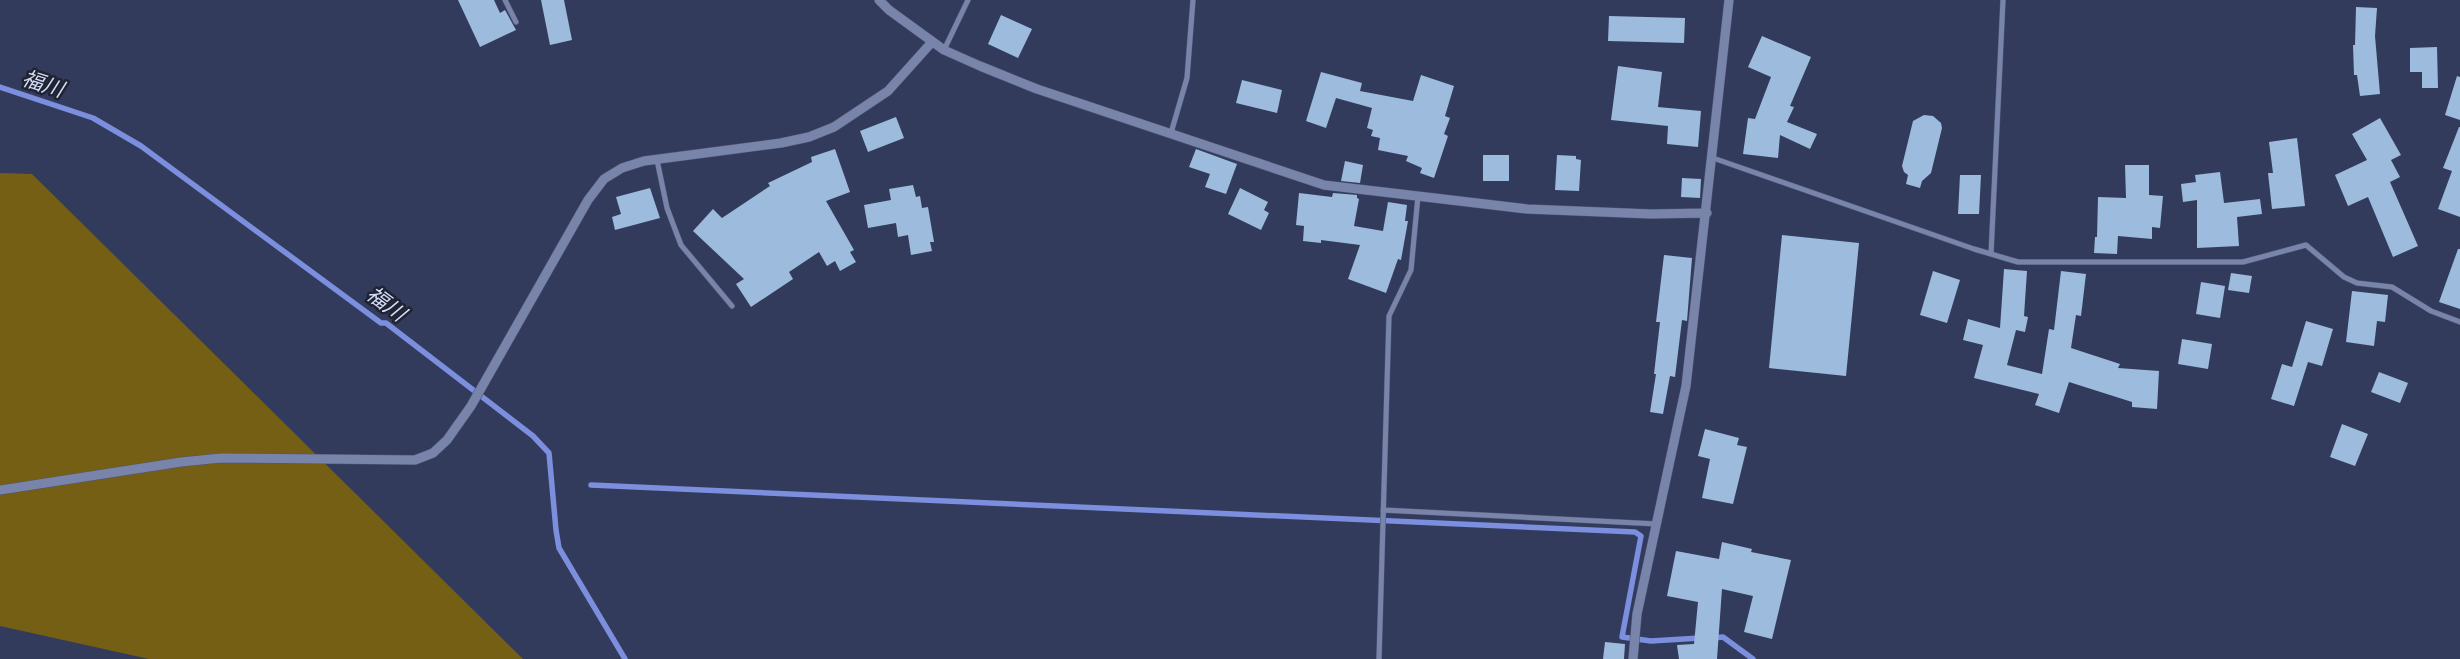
<svg xmlns="http://www.w3.org/2000/svg" width="2460" height="659" font-family="Jost,'Noto Sans JP',sans-serif">
<rect width="100%" height="100%" fill="#323b5c"/>
<path fill="#745f15" d="M 0,173 L 32,174 L 523,659 L 149,659 L 0,626 Z"/>
<g fill="none" stroke-linecap="round" stroke-linejoin="round">
<path stroke="#7c8ede" stroke-width="5.5" d="M 0,87 L 93,118 L 141,146 L 381,323 L 386,323 L 533,436 L 549,453 L 556,530 L 559,548 L 625,659
M 591,485 L 1635,532 L 1641,536 L 1622,637 L 1651,641 L 1700,638
M 1712,638 L 1723,637 L 1753,659"/>
</g>
<path fill="#9cbbdd" d="M 458,0 L 494,0 L 500,13 L 505,10 L 516,30 L 480,47 Z
M 541,0 L 564,0 L 572,40 L 550,45 Z
M 2356,7 L 2377,8 L 2375,36 L 2380,94 L 2360,96 L 2357,75 L 2354,75 L 2353,45 L 2355,45 Z
M 1001,15 L 1032,29 L 1018,58 L 988,44 Z
M 1609,16 L 1685,18 L 1684,43 L 1608,41 Z
M 1762,36 L 1811,57 L 1790,106 L 1794,107 L 1787,122 L 1817,134 L 1810,149 L 1780,135 L 1778,158 L 1743,154 L 1748,118 L 1755,119 L 1771,77 L 1748,67 Z
M 2437,47 L 2438,88 L 2422,88 L 2422,72 L 2410,72 L 2410,48 Z
M 1618,66 L 1662,72 L 1658,107 L 1701,111 L 1698,147 L 1667,144 L 1668,126 L 1611,120 Z
M 1321,72 L 1362,83 L 1360,91 L 1413,101 L 1421,75 L 1454,86 L 1445,116 L 1450,118 L 1444,134 L 1448,136 L 1434,178 L 1420,173 L 1422,168 L 1406,161 L 1408,156 L 1378,150 L 1380,138 L 1371,136 L 1373,130 L 1367,128 L 1372,108 L 1336,98 L 1326,128 L 1306,121 Z
M 2457,76 L 2460,77 L 2460,120 L 2445,115 Z
M 1242,80 L 1282,90 L 1277,113 L 1236,103 Z
M 1924,115 L 1933,116 L 1941,123 L 1942,128 L 1931,173 L 1922,181 L 1920,188 L 1906,184 L 1908,175 L 1904,172 L 1902,166 L 1913,121 Z
M 896,117 L 904,138 L 868,152 L 860,131 Z
M 2380,118 L 2401,155 L 2391,160 L 2400,177 L 2390,182 L 2418,246 L 2393,257 L 2368,197 L 2348,206 L 2335,175 L 2367,160 L 2352,134 Z
M 2459,127 L 2460,127 L 2460,217 L 2438,209 L 2452,171 L 2443,168 Z
M 2297,138 L 2305,206 L 2272,209 L 2268,173 L 2273,173 L 2269,142 Z
M 835,149 L 850,192 L 826,201 L 854,250 L 850,252 L 856,262 L 840,271 L 835,261 L 827,266 L 819,252 L 789,272 L 793,279 L 751,307 L 736,284 L 744,279 L 693,231 L 713,209 L 722,218 L 770,186 L 768,183 L 812,162 L 811,157 Z
M 1196,149 L 1237,164 L 1226,194 L 1205,187 L 1210,174 L 1189,167 Z
M 1483,155 L 1509,155 L 1509,181 L 1483,181 Z
M 1557,155 L 1576,156 L 1576,159 L 1581,160 L 1579,191 L 1555,190 Z
M 1345,161 L 1363,165 L 1360,183 L 1341,181 Z
M 2125,165 L 2149,165 L 2149,195 L 2163,196 L 2160,228 L 2152,227 L 2152,239 L 2118,236 L 2117,254 L 2094,253 L 2095,237 L 2097,237 L 2098,197 L 2126,198 Z
M 2220,172 L 2224,203 L 2260,199 L 2262,214 L 2237,217 L 2239,246 L 2197,248 L 2197,200 L 2183,202 L 2181,184 L 2196,182 L 2195,175 Z
M 1960,175 L 1981,175 L 1979,214 L 1958,214 Z
M 1682,178 L 1701,179 L 1700,198 L 1681,197 Z
M 913,185 L 916,197 L 920,196 L 922,208 L 928,207 L 934,242 L 930,242 L 932,251 L 911,255 L 908,235 L 898,237 L 896,223 L 868,228 L 864,205 L 891,200 L 889,189 Z
M 650,188 L 660,218 L 615,230 L 612,217 L 621,214 L 616,197 Z
M 1240,188 L 1268,202 L 1264,210 L 1269,213 L 1261,230 L 1228,214 Z
M 1299,193 L 1332,197 L 1333,193 L 1357,195 L 1357,198 L 1359,199 L 1354,226 L 1383,231 L 1388,202 L 1407,205 L 1405,221 L 1408,221 L 1401,260 L 1398,259 L 1386,293 L 1348,279 L 1360,245 L 1321,240 L 1321,243 L 1303,241 L 1304,226 L 1296,225 Z
M 1782,235 L 1859,243 L 1846,376 L 1769,368 Z
M 2458,249 L 2460,249 L 2460,309 L 2439,302 Z
M 1664,255 L 1692,258 L 1687,321 L 1682,320 L 1675,377 L 1670,376 L 1663,414 L 1650,412 L 1656,374 L 1654,374 L 1660,322 L 1656,322 Z
M 2004,269 L 2027,271 L 2024,316 L 2028,317 L 2025,332 L 2016,330 L 2007,365 L 2042,374 L 2049,329 L 2054,330 L 2061,271 L 2086,274 L 2081,316 L 2076,315 L 2071,348 L 2120,364 L 2118,368 L 2159,371 L 2157,409 L 2132,407 L 2132,402 L 2069,382 L 2059,413 L 2035,405 L 2039,394 L 1974,378 L 1983,345 L 1963,340 L 1968,319 L 2000,328 Z
M 1933,271 L 1960,280 L 1947,323 L 1920,315 Z
M 2231,273 L 2252,276 L 2249,293 L 2228,290 Z
M 2201,282 L 2225,286 L 2220,318 L 2196,314 Z
M 2352,291 L 2388,295 L 2385,322 L 2377,321 L 2374,346 L 2346,342 Z
M 2306,321 L 2333,329 L 2322,366 L 2308,362 L 2294,406 L 2271,399 L 2282,364 L 2292,367 Z
M 2182,339 L 2212,344 L 2208,369 L 2178,364 Z
M 2379,372 L 2408,383 L 2400,403 L 2371,392 Z
M 2342,424 L 2368,434 L 2355,466 L 2330,457 Z
M 1705,429 L 1739,438 L 1737,445 L 1747,447 L 1733,504 L 1702,498 L 1710,459 L 1698,456 Z
M 1722,542 L 1752,549 L 1751,552 L 1791,560 L 1772,639 L 1744,632 L 1753,596 L 1722,589 L 1717,659 L 1679,659 L 1677,645 L 1694,644 L 1698,602 L 1667,596 L 1676,551 L 1719,559 Z
M 1605,642 L 1625,644 L 1624,659 L 1603,659 Z"/>
<g fill="none" stroke-linecap="round" stroke-linejoin="round">
<g stroke="#4f5672" stroke-width="6">
<path id="minor" d="M 505,0 L 516,22
M 944,50 L 968,0
M 1171,133 L 1187,78 L 1193,0
M 1713,158 L 1974,249 L 2018,262 L 2243,262 L 2306,245 L 2344,277 L 2357,283 L 2392,287 L 2431,311 L 2460,322
M 657,160 L 667,208 L 681,245 L 732,306
M 1991,254 L 2003,0
M 1383,510 L 1657,524
M 1379,659 L 1389,316 L 1411,270 L 1418,196"/>
</g>
<g stroke="#4f5672" stroke-width="10">
<path id="tertiary" d="M 879,0 L 889,10 L 944,50 L 980,66 L 1037,89 L 1324,185 L 1527,209 L 1651,214 L 1707,213
M 0,490 L 181,462 L 221,458 L 415,460 L 433,453 L 447,440 L 471,406 L 588,200 L 604,179 L 622,168 L 644,161 L 781,143 L 809,137 L 834,127 L 888,91 L 932,42
M 1633,659 L 1637,614 L 1686,386 L 1729,0"/>
</g>
<use href="#minor" stroke="#7984aa" stroke-width="5"/>
<use href="#tertiary" stroke="#7984aa" stroke-width="9"/>
</g>
<g text-anchor="middle" stroke-width="5" stroke-linejoin="round" paint-order="stroke">
<g font-size="21" font-style="italic" fill="#d4dcf7" stroke="#1f2332">
<text transform="translate(43 84) rotate(18)" y="7">福川</text>
<text transform="translate(386 304) rotate(36)" y="7">福川</text>
</g>
</g>
</svg>
